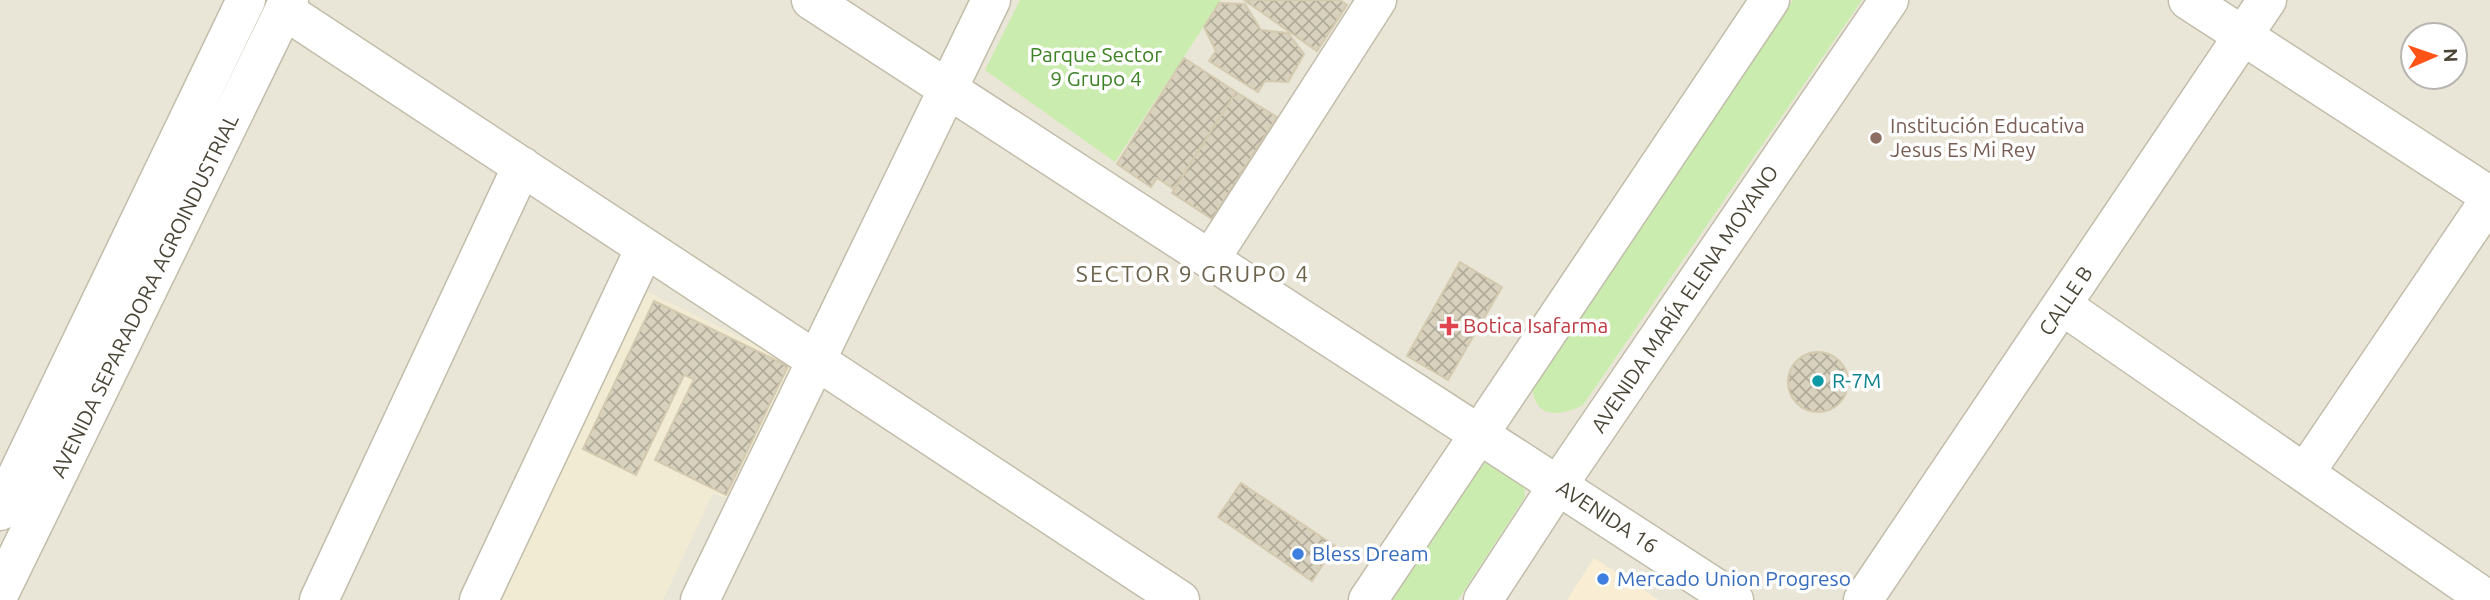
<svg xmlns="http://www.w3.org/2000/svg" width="2490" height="600" font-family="Ubuntu,sans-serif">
<defs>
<pattern id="building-cross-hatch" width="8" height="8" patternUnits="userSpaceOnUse" patternTransform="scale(1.75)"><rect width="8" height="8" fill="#d8d1bd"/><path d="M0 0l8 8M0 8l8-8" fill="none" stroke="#b1ab9a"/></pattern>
</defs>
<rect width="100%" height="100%" fill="#f6f3e9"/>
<path fill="#eae6d7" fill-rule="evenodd" d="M 0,0 L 2490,0 L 2490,600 L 0,600 ZM 2413,35 L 2455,35 L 2455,77 L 2413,77 Z"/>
<path fill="#f9edd3" d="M 1594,558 L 1659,600 L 1567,600 Z"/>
<path fill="#f0ebd2" d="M 646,291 L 795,364 L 725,498 L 713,493 L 663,600 L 498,600 Z"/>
<path fill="#caedaf" d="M 1020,0 L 1221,0 L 1115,162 L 985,70 Z
M 1793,0 L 1862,0 L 1583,405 C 1546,424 1524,408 1536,367 Z
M 1487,456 L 1524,483 L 1525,497 L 1458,600 L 1384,600 Z"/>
<path fill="url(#building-cross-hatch)" stroke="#d4cab0" stroke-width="2" d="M 1244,0 L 1340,0 L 1347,5 L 1317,51 Z
M 1219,3 L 1245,4 L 1261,30 L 1288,33 L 1304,54 L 1288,82 L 1265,81 L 1258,92 L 1209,61 L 1216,51 L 1204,27 Z
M 1184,58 L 1236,92 L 1174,189 L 1157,178 L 1151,187 L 1117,164 Z
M 1236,92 L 1277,117 L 1212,219 L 1172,193 Z
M 1460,262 L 1502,287 L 1448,380 L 1407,356 Z
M 654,301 L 788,366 L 726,495 L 655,460 L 694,379 L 684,375 L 636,475 L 583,449 Z
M1788 382a30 30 0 1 1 60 0a30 30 0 1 1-60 0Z
M 1241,483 L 1335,546 L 1312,581 L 1218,517 Z"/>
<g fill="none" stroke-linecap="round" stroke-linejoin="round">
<g stroke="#c2bdaa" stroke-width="41">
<path id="minor" d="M 811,0 L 1734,600
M 2188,0 L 2490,196
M 284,10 L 1180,600
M 1211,258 L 1377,0
M 2063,306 L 2488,600
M 2305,473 L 2490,199
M 319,600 L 522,166
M 479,600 L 645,248
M 700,600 L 991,0
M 1863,600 L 2267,0"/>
</g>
<g stroke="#c2bdaa" stroke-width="41">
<path id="tertiary" d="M 0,511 L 246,0
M 0,592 L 289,0
M 1368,600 L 1770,0
M 1483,600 L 1558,485 L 1889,0"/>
</g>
<use href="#minor" stroke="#fff" stroke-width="38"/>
<use href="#tertiary" stroke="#fff" stroke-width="38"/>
</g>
<circle fill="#8d6e63" stroke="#fff" stroke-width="2.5" cx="1876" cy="138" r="7"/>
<path fill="#e0444e" stroke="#fff" stroke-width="2.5" d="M1445.5 315.5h7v7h7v7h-7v7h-7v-7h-7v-7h7z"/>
<circle fill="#0f9aa8" stroke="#fff" stroke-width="2.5" cx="1818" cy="381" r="7"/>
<g fill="#3f7fe0" stroke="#fff" stroke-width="2.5">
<circle cx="1298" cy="554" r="7"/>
<circle cx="1603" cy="579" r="7"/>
</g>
<g text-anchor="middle" stroke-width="7" stroke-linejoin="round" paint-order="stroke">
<g font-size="21" fill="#3d8224" stroke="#fff">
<text x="1096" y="62">Parque Sector<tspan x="1096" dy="24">9 Grupo 4</tspan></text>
</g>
<g font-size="21" fill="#785e54" stroke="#fff" text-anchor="start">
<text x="1890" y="133">Institución Educativa<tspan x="1890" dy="24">Jesus Es Mi Rey</tspan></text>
</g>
<g font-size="21" fill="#4a4536" stroke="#fff">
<text transform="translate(145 296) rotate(-64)" y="7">AVENIDA SEPARADORA AGROINDUSTRIAL</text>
<text transform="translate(1685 299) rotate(-56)" y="7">AVENIDA MARÍA ELENA MOYANO</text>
<text transform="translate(2066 301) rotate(-56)" y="7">CALLE B</text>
<text transform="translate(1607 517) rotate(33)" y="7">AVENIDA 16</text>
</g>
<g font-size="21" fill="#be3a42" stroke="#fff" text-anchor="start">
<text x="1463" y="333">Botica Isafarma</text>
</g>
<g font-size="21" fill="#0d838f" stroke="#fff" text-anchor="start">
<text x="1832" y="388">R-7M</text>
</g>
<g font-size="21" fill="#366cbe" stroke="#fff" text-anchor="start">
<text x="1312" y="561">Bless Dream</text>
<text x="1617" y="586">Mercado Union Progreso</text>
</g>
<g font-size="23" letter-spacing="2" fill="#6e644d" stroke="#fff">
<text x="1193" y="282">SECTOR 9 GRUPO 4</text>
</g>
</g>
<g transform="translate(2434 56) rotate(88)"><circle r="33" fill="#ffffff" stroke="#b7b5af" stroke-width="2"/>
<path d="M0-5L12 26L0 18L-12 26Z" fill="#ff5317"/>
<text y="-10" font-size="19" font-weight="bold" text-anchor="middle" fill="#4a4536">N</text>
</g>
</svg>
